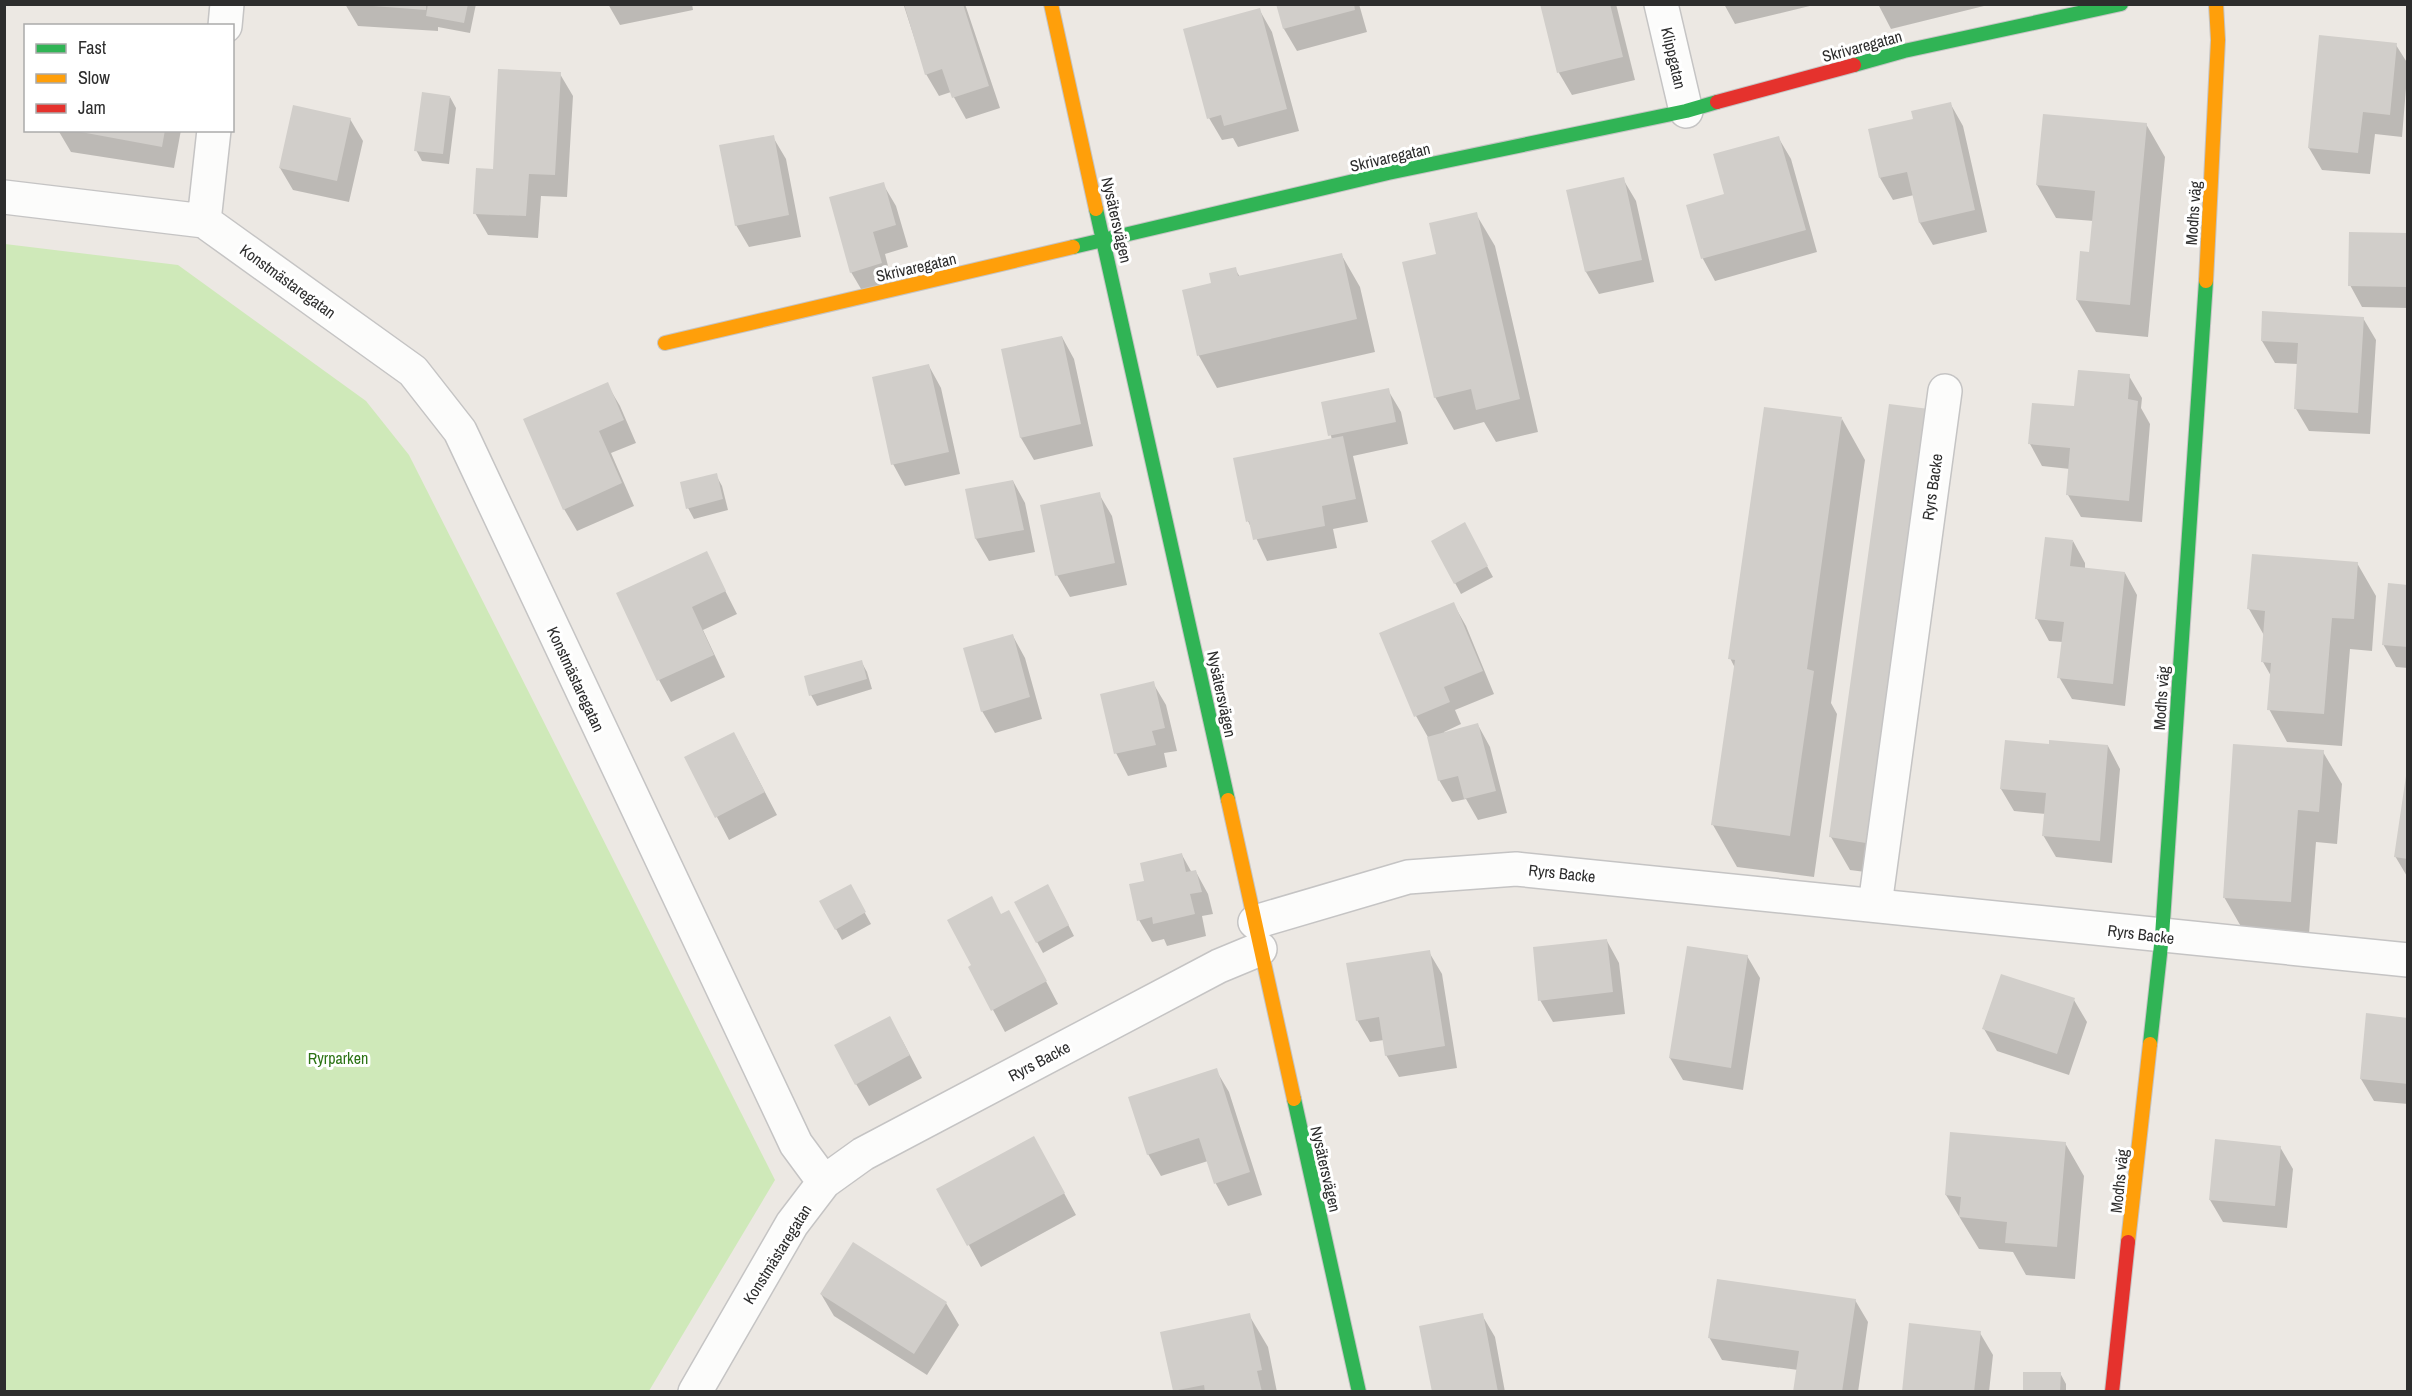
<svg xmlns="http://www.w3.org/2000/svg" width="2412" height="1396" font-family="'Archivo Narrow',sans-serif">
<rect width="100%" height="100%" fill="#ece8e3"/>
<path fill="#cfe9b9" d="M 5,244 L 178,265 L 366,401 L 409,455 L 775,1180 L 649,1391 L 5,1391 Z"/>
<path fill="#0003" d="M 345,4 L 476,4 L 470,33 L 438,27 L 438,31 L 358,26 Z
M 608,4 L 692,4 L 693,10 L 620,25 Z
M 909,4 L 965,4 L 1000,108 L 966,119 L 951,92 L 939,96 L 926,74 L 904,6 Z
M 1278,4 L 1359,4 L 1367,32 L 1297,51 L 1284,29 Z
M 1542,4 L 1616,4 L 1635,80 L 1572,95 L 1559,73 Z
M 1724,4 L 1818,4 L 1735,24 Z
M 1878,4 L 1984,4 L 1984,6 L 1891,29 Z
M 1259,9 L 1272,32 L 1299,131 L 1238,147 L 1233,138 L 1222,140 L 1209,118 Z
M 2396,45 L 2408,64 L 2402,137 L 2375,134 L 2370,174 L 2322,170 L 2309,148 Z
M 560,74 L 573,96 L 567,197 L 541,196 L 538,238 L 488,235 L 475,213 L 494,171 Z
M 450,97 L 456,108 L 449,164 L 422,161 L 416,150 Z
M 1950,103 L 1963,126 L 1987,232 L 1933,245 L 1920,223 L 1914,195 L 1893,200 L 1880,178 L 1915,120 Z
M 2044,116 L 2146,124 L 2165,157 L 2148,337 L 2096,332 L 2077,300 L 2091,254 L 2094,221 L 2056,218 L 2037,185 Z
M 350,119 L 363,141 L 349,202 L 293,190 L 280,168 Z
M 58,130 L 181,130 L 174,168 L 71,152 Z
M 773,137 L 786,159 L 801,237 L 749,247 L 736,225 Z
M 1778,137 L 1791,159 L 1817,252 L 1715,281 L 1703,259 L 1688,206 L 1726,196 Z
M 1623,179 L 1636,201 L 1654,282 L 1599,294 L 1586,272 L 1568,191 Z
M 883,184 L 896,206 L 908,247 L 885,254 L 893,286 L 864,294 L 851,272 Z
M 1476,214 L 1495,246 L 1538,432 L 1496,442 L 1484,422 L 1454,430 L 1435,397 L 1438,255 Z
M 2407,235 L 2408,308 L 2362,307 L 2350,285 Z
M 1341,254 L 1360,287 L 1375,352 L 1217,388 L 1199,356 L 1184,291 L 1213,284 L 1235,269 L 1240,277 Z
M 2363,318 L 2376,340 L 2370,434 L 2309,431 L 2296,409 L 2298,364 L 2275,363 L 2262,341 Z
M 1062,337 L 1074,359 L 1093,446 L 1034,460 L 1021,438 L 1003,350 Z
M 929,366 L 941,388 L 960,474 L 905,486 L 893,464 Z
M 2129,376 L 2142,398 L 2141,408 L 2150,424 L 2142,522 L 2081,517 L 2068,495 L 2070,469 L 2042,466 L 2030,444 L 2075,408 Z
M 607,384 L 620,406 L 636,443 L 611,453 L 634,506 L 577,531 L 564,509 Z
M 1388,390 L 1401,412 L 1408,444 L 1353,456 L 1368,522 L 1333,529 L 1337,548 L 1267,561 L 1248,521 L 1332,440 L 1323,403 Z
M 1936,412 L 1955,444 L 1896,876 L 1850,870 L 1831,837 Z
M 1842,419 L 1865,460 L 1831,703 L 1837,714 L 1814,877 L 1737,867 L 1713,825 L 1735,668 L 1730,658 Z
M 716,475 L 722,486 L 728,510 L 694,519 L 688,508 Z
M 1013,481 L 1025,503 L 1035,552 L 989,561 L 976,539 L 967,490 Z
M 1099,494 L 1112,516 L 1127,585 L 1070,597 L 1057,575 Z
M 1470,535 L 1493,577 L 1461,594 L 1455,583 Z
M 2073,541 L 2085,563 L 2085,569 L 2125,573 L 2137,595 L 2125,706 L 2072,699 L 2059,677 L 2063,642 L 2049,641 L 2037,619 Z
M 706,553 L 737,614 L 703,630 L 725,677 L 671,702 L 659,680 L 618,594 Z
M 2357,563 L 2376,596 L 2372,651 L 2350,649 L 2342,746 L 2287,742 L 2269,709 L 2271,676 L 2263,662 L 2265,637 L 2249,609 Z
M 2408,587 L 2408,668 L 2396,667 L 2383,644 Z
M 1453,603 L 1466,626 L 1494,694 L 1455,710 L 1461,724 L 1444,732 L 1445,734 L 1478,725 L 1490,747 L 1507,813 L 1478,820 L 1466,799 L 1452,802 L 1439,780 L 1429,739 L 1416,716 L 1381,634 Z
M 1013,636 L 1025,658 L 1042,719 L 995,733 L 982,711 Z
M 861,661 L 867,672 L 872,689 L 817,706 L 811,695 Z
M 1153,683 L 1166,705 L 1177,751 L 1164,753 L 1167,767 L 1128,776 L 1116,753 Z
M 2050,745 L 2108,746 L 2120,769 L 2112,863 L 2056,857 L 2043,835 L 2046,814 L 2014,811 L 2001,789 Z
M 2323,752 L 2342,784 L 2337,844 L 2316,842 L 2309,934 L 2243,930 L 2224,897 Z
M 746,756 L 777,815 L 729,840 L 686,758 Z
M 2408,778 L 2408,878 L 2395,856 Z
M 1182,855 L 1192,873 L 1196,872 L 1208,894 L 1213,914 L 1202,916 L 1206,936 L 1167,946 L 1164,939 L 1152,942 L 1139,920 L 1146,882 Z
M 850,886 L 871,924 L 842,940 L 821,902 Z
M 1054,897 L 1074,936 L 1043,953 L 1037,942 Z
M 1002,915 L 1021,934 L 1058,1004 L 1005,1032 L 993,1010 Z
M 1607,941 L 1619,963 L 1625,1014 L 1553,1022 L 1540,1000 Z
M 1429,952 L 1442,974 L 1457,1068 L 1399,1077 L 1386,1055 L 1384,1040 L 1370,1042 L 1357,1020 Z
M 1747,956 L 1760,978 L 1743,1090 L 1683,1080 L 1670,1058 Z
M 2074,1000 L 2087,1022 L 2069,1075 L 1997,1051 L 1984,1029 Z
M 2408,1019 L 2408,1104 L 2374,1101 L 2361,1079 Z
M 902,1040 L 922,1078 L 869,1106 L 856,1084 Z
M 1216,1070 L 1229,1092 L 1262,1195 L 1228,1206 L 1216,1184 L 1208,1161 L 1161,1176 L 1148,1154 Z
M 2065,1143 L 2084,1176 L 2075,1279 L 2026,1275 L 2013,1252 L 1979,1249 L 1946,1195 Z
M 2280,1147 L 2293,1169 L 2287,1228 L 2223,1222 L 2210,1200 Z
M 1046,1160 L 1076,1215 L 981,1267 L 938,1189 Z
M 821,1294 L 946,1303 L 959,1325 L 927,1375 L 834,1316 Z
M 1855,1300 L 1868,1322 L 1858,1392 L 1795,1392 L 1798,1370 L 1722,1360 L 1709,1337 Z
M 1249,1315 L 1268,1347 L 1277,1392 L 1175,1392 L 1162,1333 Z
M 1482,1315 L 1495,1337 L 1505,1392 L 1433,1392 Z
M 1980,1333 L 1993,1355 L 1989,1392 L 1904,1392 Z
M 2060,1373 L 2066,1384 L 2066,1392 L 2025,1392 Z"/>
<path fill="#d1ceca" d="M 373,4 L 426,4 L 426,10 L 373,6 Z
M 428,4 L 468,4 L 464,23 L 426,16 Z
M 904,4 L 963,4 L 989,86 L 952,98 L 942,69 L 925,75 Z
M 1276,4 L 1354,4 L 1355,10 L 1283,29 Z
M 1540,4 L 1610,4 L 1623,57 L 1557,73 Z
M 1260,8 L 1287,109 L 1224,126 L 1221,115 L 1207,119 L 1183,29 Z
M 2319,35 L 2397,43 L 2390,115 L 2363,112 L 2358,153 L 2308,148 Z
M 498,69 L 561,72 L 555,175 L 529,174 L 526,216 L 473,214 L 476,168 L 493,169 Z
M 422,92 L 450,96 L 443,154 L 414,151 Z
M 1951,102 L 1975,210 L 1919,223 L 1907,172 L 1879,178 L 1868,129 L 1913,119 L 1911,111 Z
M 293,105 L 351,118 L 337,181 L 279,168 Z
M 2043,114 L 2147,123 L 2130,305 L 2076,300 L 2080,251 L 2089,252 L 2095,191 L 2036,185 Z
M 70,130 L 165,130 L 162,147 Z
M 774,135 L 789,215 L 735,226 L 719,145 Z
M 1779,136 L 1806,230 L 1701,259 L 1686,205 L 1724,194 L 1713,154 Z
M 1624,177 L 1642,260 L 1585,272 L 1566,190 Z
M 884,182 L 896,225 L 873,232 L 882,263 L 850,273 L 829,197 Z
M 1477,212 L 1520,399 L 1476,410 L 1471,389 L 1434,398 L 1402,262 L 1436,254 L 1429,223 Z
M 2349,232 L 2408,233 L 2407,287 L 2348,286 Z
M 1342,253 L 1357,319 L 1197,356 L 1182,290 L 1211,283 L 1209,273 L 1236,267 L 1238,276 Z
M 2262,311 L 2364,317 L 2358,413 L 2294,409 L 2298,343 L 2261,341 Z
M 1062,336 L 1081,424 L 1020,438 L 1001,349 Z
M 929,364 L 949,452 L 891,465 L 872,377 Z
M 2078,370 L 2130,374 L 2128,399 L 2138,401 L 2129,501 L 2066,495 L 2070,448 L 2028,444 L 2032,403 L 2074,406 Z
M 608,382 L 624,420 L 599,431 L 622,483 L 563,510 L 523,419 Z
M 1389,388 L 1396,422 L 1328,436 L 1321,402 Z
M 1889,404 L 1937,410 L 1878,845 L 1829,837 Z
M 1764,407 L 1842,417 L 1807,669 L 1814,671 L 1790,836 L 1711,825 L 1735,660 L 1728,659 Z
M 1343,436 L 1356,499 L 1322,506 L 1325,526 L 1253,540 L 1249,521 L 1246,522 L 1233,458 Z
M 717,473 L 723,499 L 686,509 L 680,482 Z
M 1013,480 L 1024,530 L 975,539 L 965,489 Z
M 1100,492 L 1115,563 L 1055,576 L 1040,505 Z
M 1465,522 L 1488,566 L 1454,584 L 1431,541 Z
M 2045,537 L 2073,540 L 2070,566 L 2125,572 L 2113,684 L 2057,678 L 2064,622 L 2035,619 Z
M 707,551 L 726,591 L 692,607 L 714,655 L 657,681 L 616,593 Z
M 2252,554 L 2358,562 L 2354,619 L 2332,618 L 2324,714 L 2267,710 L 2271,663 L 2261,662 L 2265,611 L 2247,609 Z
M 2388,583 L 2408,585 L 2408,647 L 2382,645 Z
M 1454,602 L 1483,671 L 1444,687 L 1450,702 L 1414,717 L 1379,633 Z
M 1013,634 L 1030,697 L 981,712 L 963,648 Z
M 862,660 L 867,679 L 809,696 L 804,676 Z
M 1154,681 L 1165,728 L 1152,731 L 1156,745 L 1114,754 L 1100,694 Z
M 1478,723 L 1496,791 L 1464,799 L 1458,776 L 1438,781 L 1427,737 Z
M 734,732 L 765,792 L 715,818 L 684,757 Z
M 2005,740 L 2049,744 L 2049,740 L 2108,745 L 2100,841 L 2042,836 L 2046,793 L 2000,789 Z
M 2233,744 L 2324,750 L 2319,812 L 2298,810 L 2291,902 L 2223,898 Z
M 2406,776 L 2408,776 L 2408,859 L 2394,857 Z
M 1182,853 L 1186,872 L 1196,870 L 1202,892 L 1190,894 L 1195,914 L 1153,924 L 1152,917 L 1137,921 L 1129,884 L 1144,881 L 1140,863 Z
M 851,884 L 866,912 L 835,930 L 819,901 Z
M 1048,884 L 1069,925 L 1036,943 L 1014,902 Z
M 992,896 L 1001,914 L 1009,910 L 1047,981 L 991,1011 L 968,967 L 971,965 L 947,920 Z
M 1607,939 L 1613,992 L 1538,1001 L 1533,947 Z
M 1687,946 L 1748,955 L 1731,1068 L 1669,1058 Z
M 1430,950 L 1445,1046 L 1385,1056 L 1379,1017 L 1356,1021 L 1346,963 Z
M 2001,974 L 2075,998 L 2057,1054 L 1982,1029 Z
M 2366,1013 L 2408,1018 L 2408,1084 L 2360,1079 Z
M 890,1016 L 910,1055 L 855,1085 L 834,1045 Z
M 1217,1068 L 1250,1172 L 1214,1184 L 1199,1138 L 1147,1155 L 1128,1097 Z
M 1950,1132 L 2066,1142 L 2057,1247 L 2005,1243 L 2007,1222 L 1959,1217 L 1961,1197 L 1945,1195 Z
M 1034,1136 L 1065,1193 L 967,1246 L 936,1189 Z
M 2215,1139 L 2281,1146 L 2275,1206 L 2209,1200 Z
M 853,1242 L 947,1302 L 914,1354 L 820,1294 Z
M 1717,1279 L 1856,1299 L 1842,1392 L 1793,1392 L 1799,1351 L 1708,1338 Z
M 1250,1313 L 1262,1370 L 1257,1371 L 1262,1392 L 1205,1392 L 1204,1385 L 1173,1391 L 1160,1332 Z
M 1483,1313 L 1498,1392 L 1432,1392 L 1419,1326 Z
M 1909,1323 L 1981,1331 L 1974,1392 L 1902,1392 Z
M 2023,1372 L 2061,1372 L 2060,1392 L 2023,1392 Z"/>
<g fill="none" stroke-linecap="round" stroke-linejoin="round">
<g stroke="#c5c4c4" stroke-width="36">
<path id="street" d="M 1661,4 L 1686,111
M 225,26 L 227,4
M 4,197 L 204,221 L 413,371 L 460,431 L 796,1144 L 824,1182
M 204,221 L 214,130
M 1875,905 L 1945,391
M 1255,922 L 1408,877 L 1516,869 L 2408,960
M 695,1392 L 792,1224 L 824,1182 L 863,1154 L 1219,966 L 1260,949"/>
</g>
<g stroke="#c5c4c4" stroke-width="16">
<path id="fast" d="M 1854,65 L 1904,51 L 2121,4
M 1096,209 L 1228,800
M 1073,247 L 1388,173 L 1686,111 L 1717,102
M 2150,1044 L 2162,936 L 2206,281
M 1294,1099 L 1359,1392"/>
</g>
<g stroke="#c5c4c4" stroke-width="16">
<path id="slow" d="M 1051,4 L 1096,209
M 2206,281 L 2218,40 L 2216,4
M 665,343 L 1073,247
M 1228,800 L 1294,1099
M 2128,1242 L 2150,1044"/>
</g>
<g stroke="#c5c4c4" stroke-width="16">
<path id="jam" d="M 1717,102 L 1854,65
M 2112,1392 L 2128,1242"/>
</g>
<use href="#street" stroke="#fcfcfb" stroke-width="33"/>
<use href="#fast" stroke="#30b455" stroke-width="14"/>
<use href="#slow" stroke="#ff9f0a" stroke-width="14"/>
<use href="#jam" stroke="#e5322d" stroke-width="14"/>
</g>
<g text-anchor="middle" stroke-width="6" stroke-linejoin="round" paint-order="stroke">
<g font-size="16" fill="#2d2d2d" stroke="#fff">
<text transform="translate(1862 46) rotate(-15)" y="6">Skrivaregatan</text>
<text transform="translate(1674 58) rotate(77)" y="6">Klippgatan</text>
<text transform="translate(1390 157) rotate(-13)" y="6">Skrivaregatan</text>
<text transform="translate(2193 213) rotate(-86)" y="6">Modhs väg</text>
<text transform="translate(1117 220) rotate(77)" y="6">Nysätersvägen</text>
<text transform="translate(916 267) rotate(-13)" y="6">Skrivaregatan</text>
<text transform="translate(288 281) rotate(36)" y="6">Konstmästaregatan</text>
<text transform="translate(1932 487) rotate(-82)" y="6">Ryrs Backe</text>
<text transform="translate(576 679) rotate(65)" y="6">Konstmästaregatan</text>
<text transform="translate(1222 694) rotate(78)" y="6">Nysätersvägen</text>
<text transform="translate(2161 698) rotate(-86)" y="6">Modhs väg</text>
<text transform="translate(1562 873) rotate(6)" y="6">Ryrs Backe</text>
<text transform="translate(2141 934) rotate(7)" y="6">Ryrs Backe</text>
<text transform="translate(1039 1061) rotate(-28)" y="6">Ryrs Backe</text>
<text transform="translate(1326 1169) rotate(77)" y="6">Nysätersvägen</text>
<text transform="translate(2119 1181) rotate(-84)" y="6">Modhs väg</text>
<text transform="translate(777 1254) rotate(-58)" y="6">Konstmästaregatan</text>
</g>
<g font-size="16" fill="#2c7315" stroke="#fff">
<text x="338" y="1064">Ryrparken</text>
</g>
</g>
<rect width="2412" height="1396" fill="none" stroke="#2d2d2d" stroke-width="12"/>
<rect x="24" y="24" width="210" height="108" fill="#ffffff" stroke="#ababab" stroke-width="1.5"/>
<rect x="36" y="44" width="30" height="9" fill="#30b455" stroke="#ababab" stroke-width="1.5"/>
<text x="78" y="54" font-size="18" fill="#2d2d2d">Fast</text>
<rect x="36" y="74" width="30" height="9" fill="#ff9f0a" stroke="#ababab" stroke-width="1.5"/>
<text x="78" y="84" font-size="18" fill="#2d2d2d">Slow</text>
<rect x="36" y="104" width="30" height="9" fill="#e5322d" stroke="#ababab" stroke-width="1.5"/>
<text x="78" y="114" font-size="18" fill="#2d2d2d">Jam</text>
</svg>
